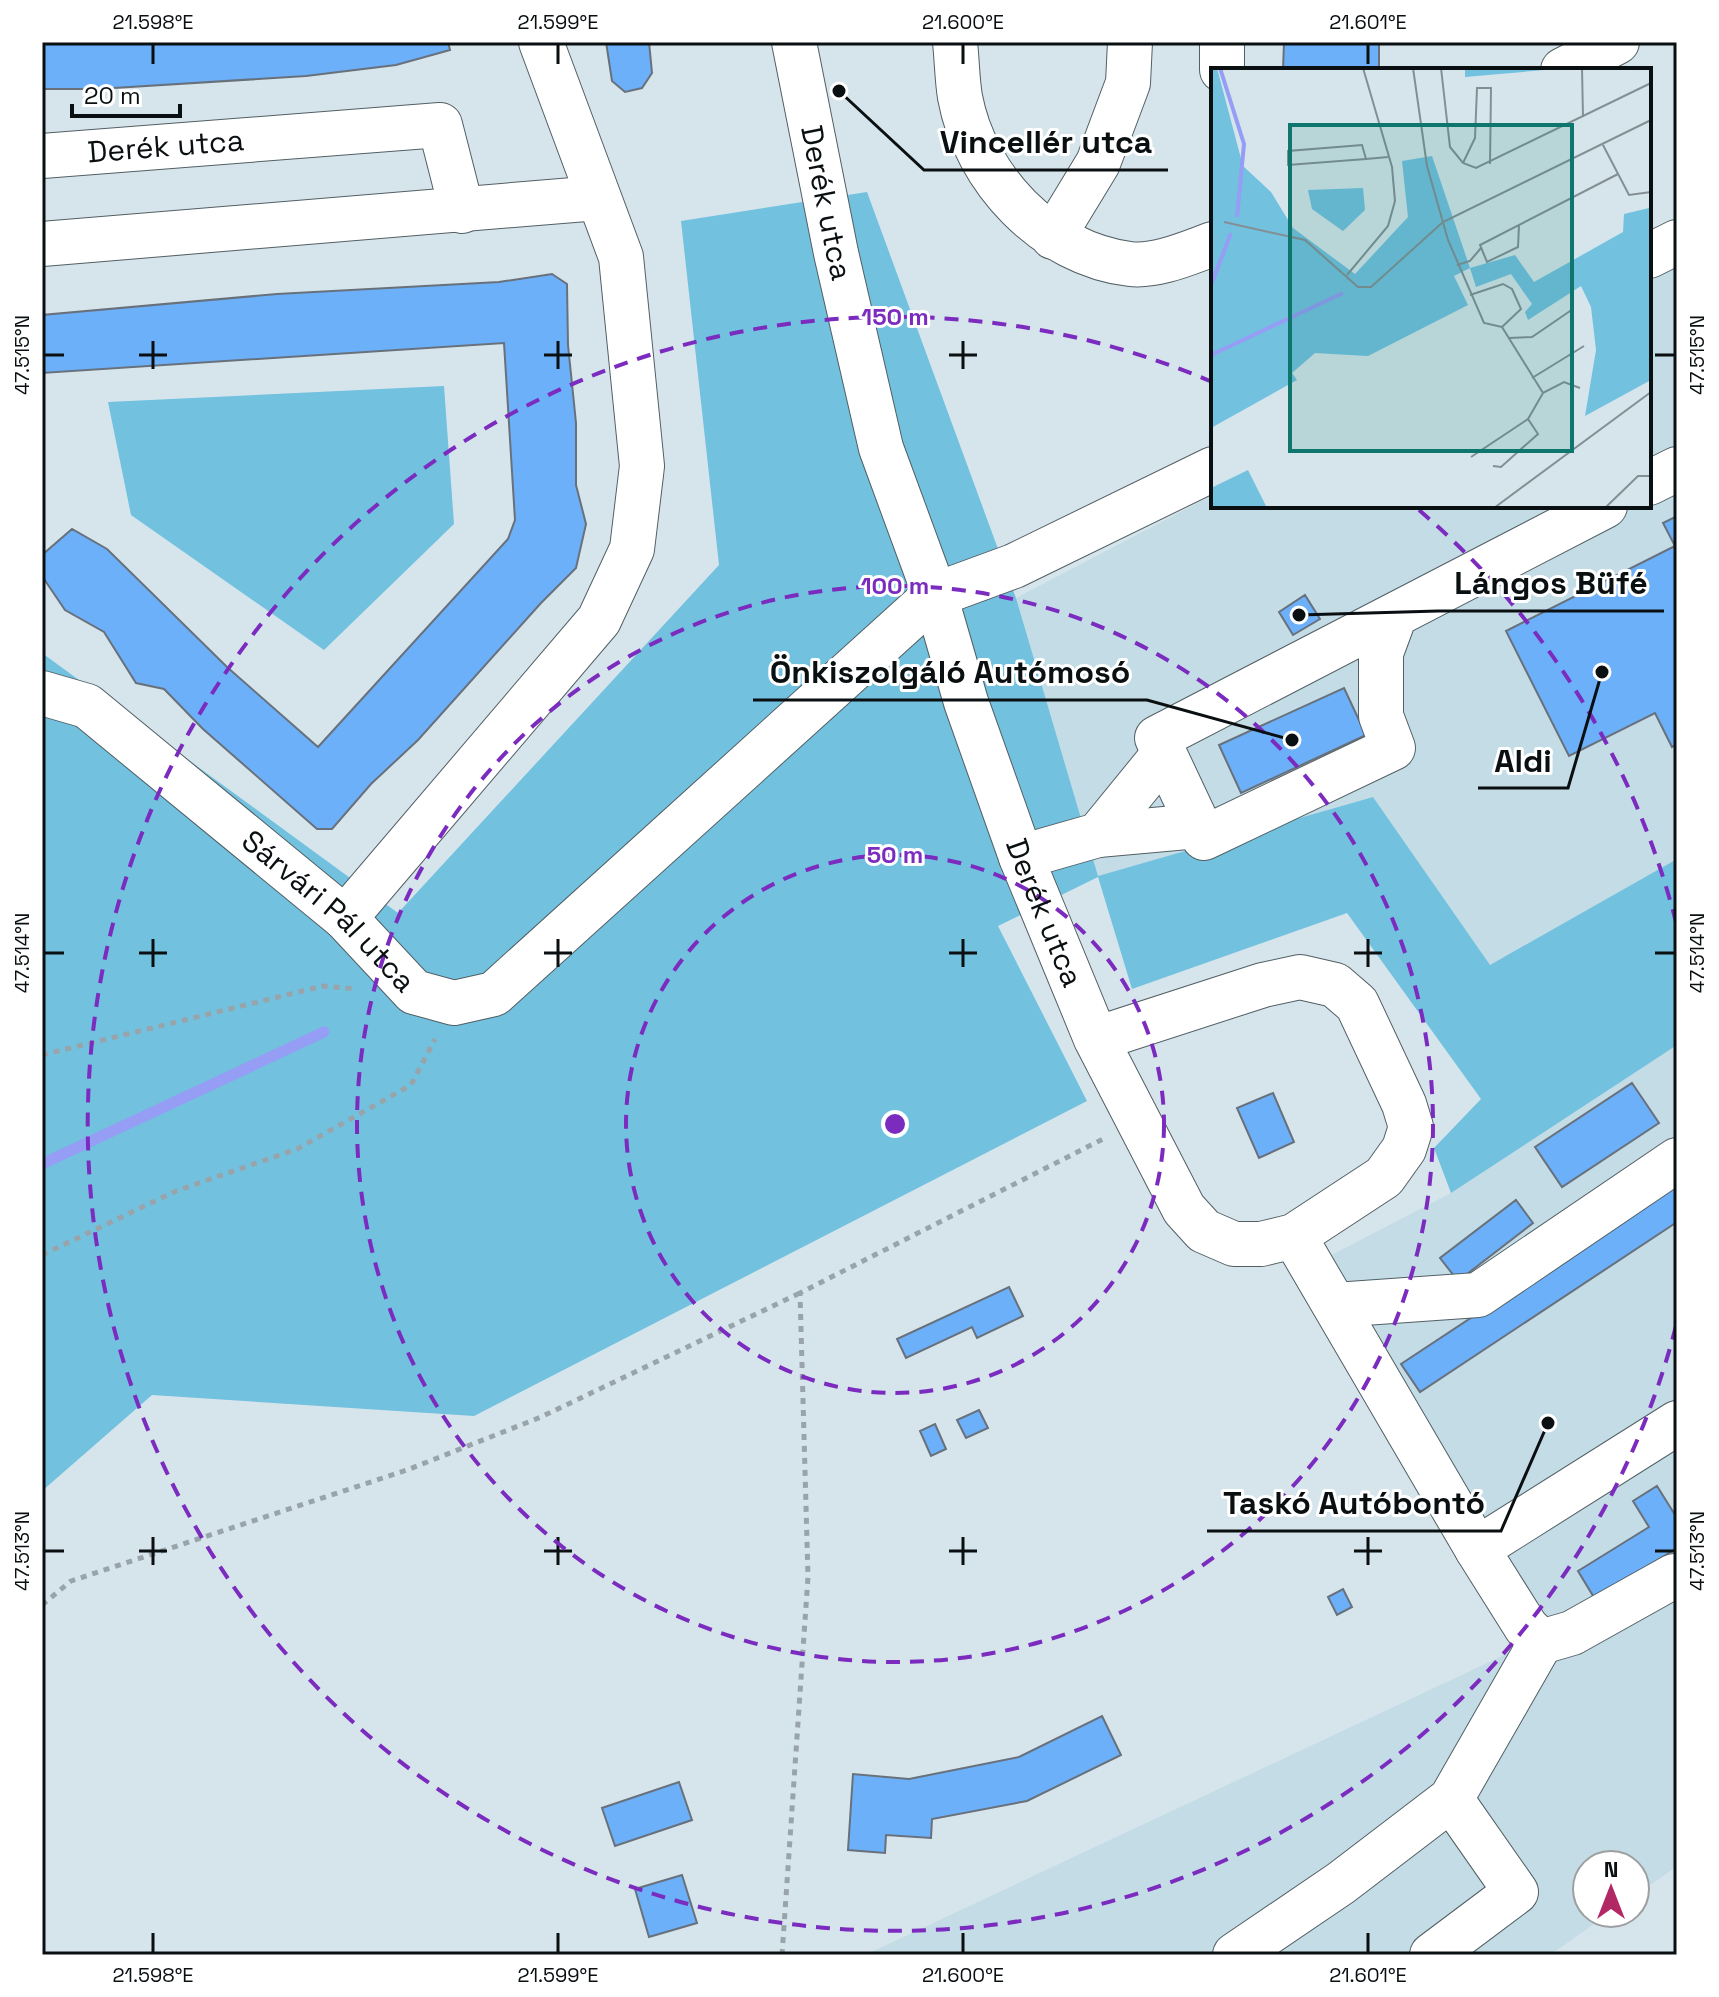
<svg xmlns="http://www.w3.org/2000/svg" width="1719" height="1997" font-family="'Space Grotesk',sans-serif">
<rect width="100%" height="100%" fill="#d6e5ec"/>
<path fill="#c4dce6" d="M 1677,252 L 1677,859 L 1490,966 L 1373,797 L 1098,876 L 1016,598 L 1213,495 L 1213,506 L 1649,506 L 1649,267 Z
M 1677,1045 L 1677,1866 L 1635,1896 L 1635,1865 L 1587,1865 L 1587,1913 L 1610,1913 L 1550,1955 L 865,1955 L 1519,1648 L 1320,1261 L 1451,1193 Z"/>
<path fill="#72c1df" d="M 867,192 L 1016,598 L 1098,876 L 1373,797 L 1490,965 L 1677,859 L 1677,1045 L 1451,1193 L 1434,1148 L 1481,1099 L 1347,913 L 1132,989 L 1098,877 L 998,926 L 1087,1101 L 474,1416 L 152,1395 L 42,1491 L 42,653 L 398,913 L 719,565 L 681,221 Z
M 444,386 L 454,524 L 324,650 L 131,515 L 108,402 Z"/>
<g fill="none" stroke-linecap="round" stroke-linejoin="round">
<path stroke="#959df5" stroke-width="11" d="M 42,1164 L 324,1032"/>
</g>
<path fill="#6cb0fa" stroke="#68717b" stroke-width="2" d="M 42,42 L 448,42 L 450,50 L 396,65 L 306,76 L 98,89 L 42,89 Z
M 606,42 L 649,42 L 652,73 L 642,88 L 625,92 L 612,81 Z
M 1284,42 L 1379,42 L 1379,70 L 1283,70 Z
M 552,274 L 567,284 L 568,345 L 576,423 L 576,485 L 586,524 L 576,568 L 541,603 L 418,740 L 371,784 L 332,829 L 317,829 L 203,729 L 164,689 L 136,683 L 104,632 L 65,610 L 42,576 L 42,555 L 72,529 L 107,549 L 227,667 L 318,747 L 508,539 L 515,520 L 504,343 L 42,373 L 42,315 L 277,294 L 499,282 Z
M 1677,516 L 1677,744 L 1672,747 L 1655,713 L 1569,756 L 1506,631 L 1675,546 L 1663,523 Z
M 1305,595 L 1320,619 L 1293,635 L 1279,612 Z
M 1344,688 L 1366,735 L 1241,793 L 1219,745 Z
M 1632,1083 L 1659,1123 L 1562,1187 L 1535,1147 Z
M 1273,1093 L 1294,1142 L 1259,1158 L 1237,1108 Z
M 1677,1182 L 1677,1222 L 1420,1392 L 1401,1364 Z
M 1516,1200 L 1533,1223 L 1458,1281 L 1440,1258 Z
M 1009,1287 L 1023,1316 L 977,1338 L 972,1327 L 906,1358 L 897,1339 Z
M 979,1410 L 988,1428 L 966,1438 L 957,1420 Z
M 935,1424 L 946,1449 L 931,1456 L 920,1431 Z
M 1657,1486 L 1677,1518 L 1677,1548 L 1595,1599 L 1578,1571 L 1649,1527 L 1633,1501 Z
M 1343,1589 L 1352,1607 L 1337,1615 L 1328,1597 Z
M 1102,1716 L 1121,1755 L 1027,1801 L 932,1819 L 931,1838 L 886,1835 L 885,1853 L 848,1850 L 853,1774 L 909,1779 L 1019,1757 Z
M 679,1782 L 692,1820 L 615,1846 L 602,1808 Z
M 682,1875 L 697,1923 L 649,1937 L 635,1889 Z"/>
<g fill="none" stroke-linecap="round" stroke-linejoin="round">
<g stroke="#525f64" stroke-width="46">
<g id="minor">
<path id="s1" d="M 794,42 L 836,253 L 881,448 L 935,595 L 966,702 L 1021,857 L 1096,1039 L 1184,1209 L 1204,1231 L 1234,1244 L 1261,1244 L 1294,1236 L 1384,1177 L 1404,1149 L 1411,1127 L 1404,1104 L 1357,1004 L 1335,985 L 1300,977 L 1263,985 L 1096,1039"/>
<path d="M 955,42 C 957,60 957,79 960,97 C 975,179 1046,254 1130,264 C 1157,267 1188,253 1213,244"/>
<path d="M 1222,70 L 1222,42"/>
<path d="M 1563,70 L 1617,42"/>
<path id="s2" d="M 42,156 L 440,125 L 462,211"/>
<path d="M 1053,237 L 1098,163 L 1128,83 L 1130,42"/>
<path d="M 42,244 L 598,198"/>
<path d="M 1649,256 L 1677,242"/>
<path d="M 1649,483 L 1677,469"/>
<path d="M 1395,615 L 1381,653 L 1381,716 L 1393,748 L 1204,838 L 1157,738 L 1605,506"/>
<path id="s3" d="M 42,693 L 87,706 L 345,918 L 414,992 L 454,1003 L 494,994 L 935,595 L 1014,566 L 1213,469"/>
<path d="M 1098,835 L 1198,826"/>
<path d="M 1021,857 L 1098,835 L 1164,754"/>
<path d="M 345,918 L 599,620 L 632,549 L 642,466 L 621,257 L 541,42"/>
<path d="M 1294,1236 L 1477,1549 L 1526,1627 L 1541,1642 L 1572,1633 L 1674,1576 L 1677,1577"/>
<path d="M 1335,1305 L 1478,1295 L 1677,1160"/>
<path d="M 1477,1549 L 1677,1423"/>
<path d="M 1235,1955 L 1341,1883 L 1451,1799 L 1541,1642"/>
<path d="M 1432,1955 L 1516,1892 L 1451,1799"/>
</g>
</g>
<path stroke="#99a4aa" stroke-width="5" stroke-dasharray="6 6" stroke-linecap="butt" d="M 42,1055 L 323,986 L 357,989
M 42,1255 L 176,1191 L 297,1149 L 411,1085 L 435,1039
M 42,1605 L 71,1581 L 407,1470 L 541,1417 L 800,1293
M 782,1955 L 808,1577 L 800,1293 L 1103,1139"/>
<use href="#minor" stroke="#fff" stroke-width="44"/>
</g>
<path fill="none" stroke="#0a0f11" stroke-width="3" d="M 153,44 L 153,64M 558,44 L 558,64M 963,44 L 963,64M 1368,44 L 1368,64M 153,341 L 153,369M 558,341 L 558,369M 963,341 L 963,369M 44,355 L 64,355M 139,355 L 167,355M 544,355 L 572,355M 949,355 L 977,355M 1655,355 L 1675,355M 153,939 L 153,967M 558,939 L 558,967M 963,939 L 963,967M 1368,939 L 1368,967M 44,953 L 64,953M 139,953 L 167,953M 544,953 L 572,953M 949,953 L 977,953M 1354,953 L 1382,953M 1655,953 L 1675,953M 153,1537 L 153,1565M 558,1537 L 558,1565M 963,1537 L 963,1565M 1368,1537 L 1368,1565M 44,1551 L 64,1551M 139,1551 L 167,1551M 544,1551 L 572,1551M 949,1551 L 977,1551M 1354,1551 L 1382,1551M 1655,1551 L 1675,1551M 153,1933 L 153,1953M 558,1933 L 558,1953M 963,1933 L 963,1953M 1368,1933 L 1368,1953"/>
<g fill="none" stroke="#7b2cbf" stroke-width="4" stroke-dasharray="14 10">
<circle cx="895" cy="1124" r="269"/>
<circle cx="895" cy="1124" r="538"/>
<path d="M1676 1326A807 807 0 1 1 1210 381M1419 510A807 807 0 0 1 1676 922"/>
</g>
<g text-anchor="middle" stroke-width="6" stroke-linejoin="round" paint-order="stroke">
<g font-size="30" fill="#0a0f11" stroke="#fff">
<text dy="10" stroke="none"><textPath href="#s2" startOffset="124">Derék utca</textPath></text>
<text dy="10" stroke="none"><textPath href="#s1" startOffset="164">Derék utca</textPath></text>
<text dy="10" stroke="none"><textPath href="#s3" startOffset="364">Sárvári Pál utca</textPath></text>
<text dy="10" stroke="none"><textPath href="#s1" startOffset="908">Derék utca</textPath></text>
</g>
</g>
<g transform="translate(1211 68)">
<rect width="440" height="440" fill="#d6e5ec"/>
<path d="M 0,0 L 6,0 L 32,98 L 60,124 L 82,160 L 144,206 L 197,149 L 191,93 L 221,88 L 259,200 L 304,187 L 323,214 L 412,164 L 413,146 L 438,140 L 440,312 L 374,348 L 385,282 L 380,239 L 370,218 L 317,252 L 314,244 L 321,236 L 300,206 L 265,219 L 259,200 L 243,208 L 257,237 L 157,288 L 104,285 L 81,305 L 86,312 L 0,360 ZM 254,0 L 357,0 L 254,9 ZM 152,120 L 154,142 L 132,163 L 101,141 L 97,122 ZM 37,402 L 56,440 L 0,440 L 0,420 Z" fill="#72c1df"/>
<path fill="none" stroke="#959df5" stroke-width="4" d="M 9,0 L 33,76 L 26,149M 0,217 L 20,165M 0,287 L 132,225"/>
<path fill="none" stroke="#848f94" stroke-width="2" d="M 202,0 L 216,98 L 237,172 L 273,255 L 291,259M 230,0 L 239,79 L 252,95 L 265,100 L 440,15M 371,0 L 372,49M 392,77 L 418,127 L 440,124M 155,91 L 151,77 L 77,83 L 77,97 L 155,91 L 177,89M 252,95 L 264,70 L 266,20 L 280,20 L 279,96M 13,154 L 94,172 L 147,219 L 160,219 L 232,154 L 440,52M 308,157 L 307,179 L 276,194 L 269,177 L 407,106M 246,197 L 259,193 L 270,180M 136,207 L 177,158 L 184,133 L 181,99 L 152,0M 259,227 L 292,216 L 301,221 L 310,241 L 291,259M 291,259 L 332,325 L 353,314 L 369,320M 298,270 L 321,269 L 362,241M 321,310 L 373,278M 260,389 L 317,351 L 332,325M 282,398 L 290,399 L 327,366 L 317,351M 283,440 L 440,324M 394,440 L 427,408 L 440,408"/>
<path fill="#0f766e" fill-opacity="0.15" stroke="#0f766e" stroke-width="4" d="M 79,57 L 361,57 L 361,383 L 79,383 Z"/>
<rect width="440" height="440" fill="none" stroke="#0a0f11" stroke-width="4"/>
</g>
<circle cx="895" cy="1124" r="12" fill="#7b2cbf" stroke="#fff" stroke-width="4"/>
<g font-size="24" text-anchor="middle" font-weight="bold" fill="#7b2cbf" stroke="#fff" stroke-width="6" stroke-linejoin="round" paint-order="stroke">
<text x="895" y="325">150 m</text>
<text x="895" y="594">100 m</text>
<text x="895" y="863">50 m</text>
</g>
<path fill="none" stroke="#0a0f11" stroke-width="3" d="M839 91L924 170H1168M1299 615L1438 611H1664M1292 740L1147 700H753M1602 672L1568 788H1478M1548 1423L1501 1531H1207"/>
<g fill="#0a0f11" stroke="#fff" stroke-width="3">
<circle cx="839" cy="91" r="8"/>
<circle cx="1299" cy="615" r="8"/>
<circle cx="1292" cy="740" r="8"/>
<circle cx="1602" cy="672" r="8"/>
<circle cx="1548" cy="1423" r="8"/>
</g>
<g font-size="32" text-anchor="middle" font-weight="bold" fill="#0a0f11" stroke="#fff" stroke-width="6" stroke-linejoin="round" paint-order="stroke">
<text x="1046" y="153">Vincellér utca</text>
<text x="1551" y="594">Lángos Büfé</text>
<text x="950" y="683">Önkiszolgáló Autómosó</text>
<text x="1523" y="772">Aldi</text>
<text x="1354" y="1514">Taskó Autóbontó</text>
</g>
<rect width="1719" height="1997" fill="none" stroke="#ffffff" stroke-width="88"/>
<g transform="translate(1611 1889)"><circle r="38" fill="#ffffff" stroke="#9d9fa0" stroke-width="2"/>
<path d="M0-6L14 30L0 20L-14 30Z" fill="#b22865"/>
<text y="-12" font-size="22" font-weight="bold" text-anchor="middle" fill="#0a0f11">N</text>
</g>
<path d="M72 104v12h108v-12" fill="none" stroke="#0a0f11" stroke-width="4"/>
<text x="84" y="104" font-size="24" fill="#0a0f11" stroke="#ffffff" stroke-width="6" paint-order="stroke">20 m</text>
<rect x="44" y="44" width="1631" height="1909" fill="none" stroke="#0a0f11" stroke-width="3"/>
<g font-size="20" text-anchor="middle" fill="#0a0f11">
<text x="153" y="29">21.598°E</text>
<text x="558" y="29">21.599°E</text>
<text x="963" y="29">21.600°E</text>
<text x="1368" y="29">21.601°E</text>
<text transform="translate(22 355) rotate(-90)" y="7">47.515°N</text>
<text transform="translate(1697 355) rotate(-90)" y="7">47.515°N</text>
<text transform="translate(22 953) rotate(-90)" y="7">47.514°N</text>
<text transform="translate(1697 953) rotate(-90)" y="7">47.514°N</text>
<text transform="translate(22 1551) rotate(-90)" y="7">47.513°N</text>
<text transform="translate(1697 1551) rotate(-90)" y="7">47.513°N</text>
<text x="153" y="1982">21.598°E</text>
<text x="558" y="1982">21.599°E</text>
<text x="963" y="1982">21.600°E</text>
<text x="1368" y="1982">21.601°E</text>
</g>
</svg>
